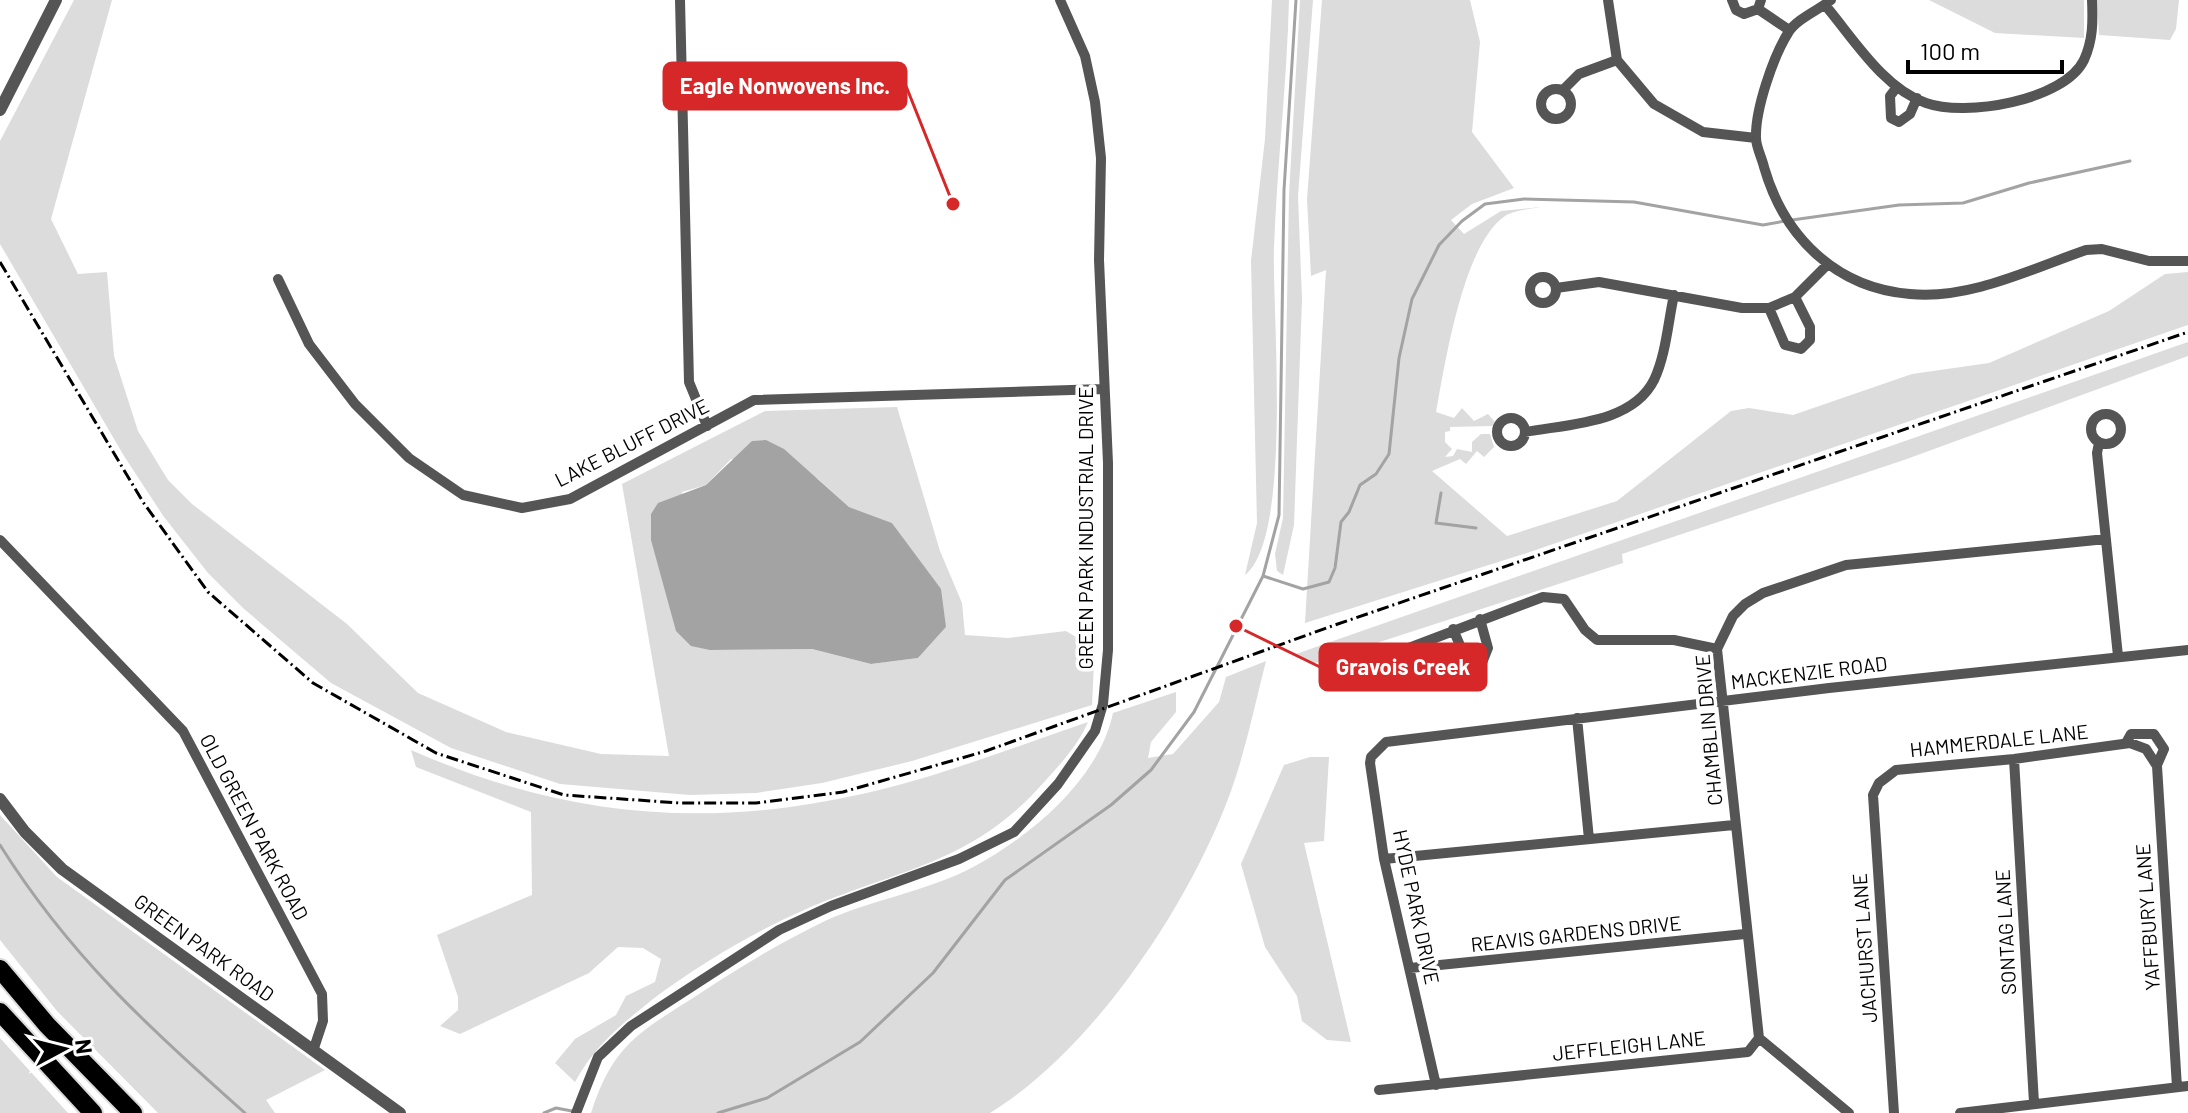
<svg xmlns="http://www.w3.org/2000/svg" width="2188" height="1113" font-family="Barlow,sans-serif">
<rect width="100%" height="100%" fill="#fff"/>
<path fill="#dcdcdc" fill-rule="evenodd" d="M 74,0 L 112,0 L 51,219 L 78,274 L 107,272 L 114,356 L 138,431 L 168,480 L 192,504 L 347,624 L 418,693 L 506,732 L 601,754 L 669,756 L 622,484 L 765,411 L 897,407 L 940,551 L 962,603 L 965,635 L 1008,638 L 1066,631 L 1081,640 L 1094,663 L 1092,705 L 912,761 L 822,783 L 756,793 L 690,795 L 560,784 L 451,748 L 331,683 L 243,608 L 208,573 L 164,517 L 124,456 L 0,244 L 0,141 ZM 731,459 L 817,478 L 849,507 L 892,523 L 927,571 L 946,627 L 918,658 L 871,664 L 812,649 L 710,650 L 682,492 L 706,485 Z
M 1272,0 L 1289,0 C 1287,83 1277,165 1274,248 C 1272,311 1293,538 1245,575 L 1257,523 L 1251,261 L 1265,139 Z
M 1300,0 L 1313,0 L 1298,196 L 1302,299 L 1294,525 L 1283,575 L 1277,571 L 1275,554 L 1283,518 L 1289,195 Z
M 1322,0 L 1470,0 L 1480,42 L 1472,132 L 1514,188 L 1472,204 L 1451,220 L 1464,234 L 1501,211 L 1541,207 C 1531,209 1514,210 1505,216 C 1463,244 1445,364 1436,412 L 1454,418 L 1462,408 L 1474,421 L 1488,414 L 1495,422 L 1492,426 L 1450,427 L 1450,431 L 1445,432 L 1445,442 L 1452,449 L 1445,457 L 1453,456 L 1457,449 L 1472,452 L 1472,442 L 1481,434 L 1490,434 L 1494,447 L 1484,457 L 1477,451 L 1466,464 L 1460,459 L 1432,471 L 1507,536 L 1617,501 L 1731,411 L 1749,408 L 1793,415 L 1912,374 L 1989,363 L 2109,311 L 2165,274 L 2188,272 L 2188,325 L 1530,552 L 1305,623 L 1326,270 L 1311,276 L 1307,199 Z
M 1929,0 L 2084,0 L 2084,38 L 1995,33 Z
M 2097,0 L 2179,0 L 2176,29 L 2170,40 L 2099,35 Z
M 2188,342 L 2188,356 L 1904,460 L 1622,554 L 1623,563 L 1312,664 L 1296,654 Z
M 1266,661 C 1255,704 1246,749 1231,791 C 1190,904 1093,1050 990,1113 L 591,1113 C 613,1045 638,1033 696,996 C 738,968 781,942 827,920 C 874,899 929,891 975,866 C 1032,835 1099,779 1113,713 L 1176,692 L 1176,712 L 1151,742 L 1148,758 L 1173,754 L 1219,702 L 1226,677 Z
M 1088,722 C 1078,745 1063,761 1046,780 C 972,865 900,868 804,910 C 750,934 700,964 653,999 C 621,1025 595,1045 575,1082 L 555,1063 L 575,1039 L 616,1015 L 626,996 L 655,982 L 661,959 L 643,948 L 618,947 L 589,973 L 460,1034 L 440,1026 L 458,1010 L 458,997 L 437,935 L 532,895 L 531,812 L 416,767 L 411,750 C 561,816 701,830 862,794 C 939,777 1014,747 1088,722 Z
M 1310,757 L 1329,757 L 1324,841 L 1304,843 L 1351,1042 L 1327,1040 L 1302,1021 L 1297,996 L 1265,947 L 1241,864 L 1284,765 Z
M 0,815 L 57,877 L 325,1070 L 266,1100 L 275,1113 L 158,1113 L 57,1011 L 0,940 Z
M 0,1038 L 68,1113 L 0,1113 Z"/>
<path fill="#a3a3a3" d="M 766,440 L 784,449 L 849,507 L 892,523 L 941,589 L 946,627 L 918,658 L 871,664 L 812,649 L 710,650 L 691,646 L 676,631 L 651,540 L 651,514 L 658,503 L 706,485 L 752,441 Z"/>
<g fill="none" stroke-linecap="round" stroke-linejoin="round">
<path stroke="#a3a3a3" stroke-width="3" d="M 1792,220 L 1899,205 L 1963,203 L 2029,183 L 2130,161
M 1441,493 L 1436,523 L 1476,528
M 1263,576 L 1303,589 L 1329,582 L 1335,568 L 1341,522 L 1349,512 L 1360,485 L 1376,474 L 1389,454 L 1399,358 L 1412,299 L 1439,245 L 1462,221 L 1485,204 L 1524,199 L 1634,202 L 1763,225 L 1785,221
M 0,845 C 69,955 149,1028 245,1113
M 544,1113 L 556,1108 L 572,1111
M 718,1113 L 767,1098 L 860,1042 L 933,973 L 1005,880 L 1111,805 L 1151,770 L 1194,712 L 1263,576 L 1279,515 L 1284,190 L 1296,0"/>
<g stroke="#dbdbdb" stroke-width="22">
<path id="motorway" d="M 0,969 L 47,1025 L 133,1113
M 0,1012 L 93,1113"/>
</g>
<path stroke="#555" stroke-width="10" d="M 680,0 L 689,382 L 707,426
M 1608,0 L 1617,60 L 1654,104 L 1703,132 L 1756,138
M 1732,0 L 1736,10 L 1744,14 L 1758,9 L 1761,0
M 1831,0 C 1819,10 1796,19 1788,33 C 1773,57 1755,110 1756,138 C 1756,147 1762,158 1764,167 C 1784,237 1836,288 1910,294 C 1969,300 2031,269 2086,250 L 2102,249 L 2149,261 L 2188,261
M 1825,5 C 1853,38 1883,88 1926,103 C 1965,117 2064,101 2084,60 C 2093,40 2093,22 2092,0
M 1758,9 L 1789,30
M 1897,87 L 1890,96 L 1891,118 L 1899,122 L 1910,114 L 1917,98
M1541 104a15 15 0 1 1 30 0a15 15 0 1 1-30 0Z
M 1563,90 L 1579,74 L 1617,60
M1530 290a13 13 0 1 1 26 0a13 13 0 1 1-26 0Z
M 278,279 L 309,344 L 355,404 L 409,458 L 463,495 L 522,508 L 570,499 L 754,400 L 1103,389
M 1556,288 L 1599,282 L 1742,308 L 1769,308 L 1795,297 L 1826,266
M 1769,308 L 1785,345 L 1801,349 L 1810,340 L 1810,327 L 1795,297
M2091 429a15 15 0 1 1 30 0a15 15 0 1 1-30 0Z
M1497 432a14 14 0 1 1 28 0a14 14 0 1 1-28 0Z
M 1525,432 C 1567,424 1632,424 1654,380 C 1666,355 1668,322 1674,295
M 2099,443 L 2097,453 L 2118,656
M 0,540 L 183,731 L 322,994 L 323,1021 L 313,1051
M 1453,629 L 1467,662 L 1482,663 L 1488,648 L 1480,619
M1369 661a13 13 0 1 1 26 0a13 13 0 1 1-26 0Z
M 1393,654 L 1543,597 L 1564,599 L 1585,630 L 1597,640 L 1674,640 L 1717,649
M 1577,718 L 1589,839
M 2126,743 L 2131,734 L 2154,734 L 2164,749 L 2157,765
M 2014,759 L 2034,1103
M 1384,859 L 1734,825
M 1410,968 L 1745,934
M 1759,1038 L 1717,649 L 1733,616 L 1745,604 L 1763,593 L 1846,565 L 2106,539
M 1436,1085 L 1384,859 L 1370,763 L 1371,757 L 1386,742 L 1829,688 L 2188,650
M 1379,1090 L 1748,1052 L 1759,1038 L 1849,1113
M 576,1113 L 598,1057 L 631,1026 L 779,930 L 831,906 L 959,859 L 1014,832 L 1058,784 L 1095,731 L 1103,704 L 1108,650 L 1108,463 L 1099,260 L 1101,158 L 1095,102 L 1085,56 L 1060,0
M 1894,1113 L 1873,795 L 1879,783 L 1896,770 L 2014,759 L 2130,743 L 2146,749 L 2157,766 L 2177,1087
M 1960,1113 L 2188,1086"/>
<path stroke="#555" stroke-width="12" d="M 0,110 L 56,0
M 0,799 L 25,832 L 62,869 L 400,1113"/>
<use href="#motorway" stroke="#000" stroke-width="18"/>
<path stroke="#000" stroke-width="3" stroke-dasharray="12 4 2 4" stroke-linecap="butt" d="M 0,262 L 143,502 L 208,592 L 313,683 L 436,753 L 564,795 L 680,803 L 756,803 L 843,792 L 986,751 L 1332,626 L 2188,332"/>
</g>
<g text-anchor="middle" stroke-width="7" stroke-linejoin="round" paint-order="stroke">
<g font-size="20" fill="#000" stroke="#fff">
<text transform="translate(632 443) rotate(-27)" y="7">LAKE BLUFF DRIVE</text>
<text transform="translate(1086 528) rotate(-90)" y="7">GREEN PARK INDUSTRIAL DRIVE</text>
<text transform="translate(1809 673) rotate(-7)" y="7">MACKENZIE ROAD</text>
<text transform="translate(1709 730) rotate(-95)" y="7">CHAMBLIN DRIVE</text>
<text transform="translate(1999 741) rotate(-6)" y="7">HAMMERDALE LANE</text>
<text transform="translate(254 827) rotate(62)" y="7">OLD GREEN PARK ROAD</text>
<text transform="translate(1416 907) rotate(78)" y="7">HYDE PARK DRIVE</text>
<text transform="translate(2148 917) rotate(-94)" y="7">YAFFBURY LANE</text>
<text transform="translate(2006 932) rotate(-93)" y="7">SONTAG LANE</text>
<text transform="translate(1576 934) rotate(-6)" y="7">REAVIS GARDENS DRIVE</text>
<text transform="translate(204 948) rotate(36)" y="7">GREEN PARK ROAD</text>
<text transform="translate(1865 948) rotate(-94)" y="7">JACHURST LANE</text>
<text transform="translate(1629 1046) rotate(-6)" y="7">JEFFLEIGH LANE</text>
</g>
</g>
<path fill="none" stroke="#d62828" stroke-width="3" d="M953 204L906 86M1236 626L1320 667"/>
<g fill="#d62828" stroke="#fff" stroke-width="3">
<circle cx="953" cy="204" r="8"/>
<circle cx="1236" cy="626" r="8"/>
</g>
<g fill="#d62828" stroke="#d62828" stroke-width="3">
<rect x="664" y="63" width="242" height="46" rx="8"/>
<rect x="1320" y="644" width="166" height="46" rx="8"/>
</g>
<g font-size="22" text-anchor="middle" font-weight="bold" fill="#fff">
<text x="785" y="94">Eagle Nonwovens Inc.</text>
<text x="1403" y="675">Gravois Creek</text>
</g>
<g transform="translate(64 1049) rotate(83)" stroke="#ffffff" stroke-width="6" paint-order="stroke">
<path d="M0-6L14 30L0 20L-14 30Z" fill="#000000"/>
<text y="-12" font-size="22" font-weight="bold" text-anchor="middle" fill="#000000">N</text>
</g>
<path d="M1908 60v12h154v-12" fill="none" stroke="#000000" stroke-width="4"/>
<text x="1920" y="60" font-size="24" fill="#000000" stroke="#ffffff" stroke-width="6" paint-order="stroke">100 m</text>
</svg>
